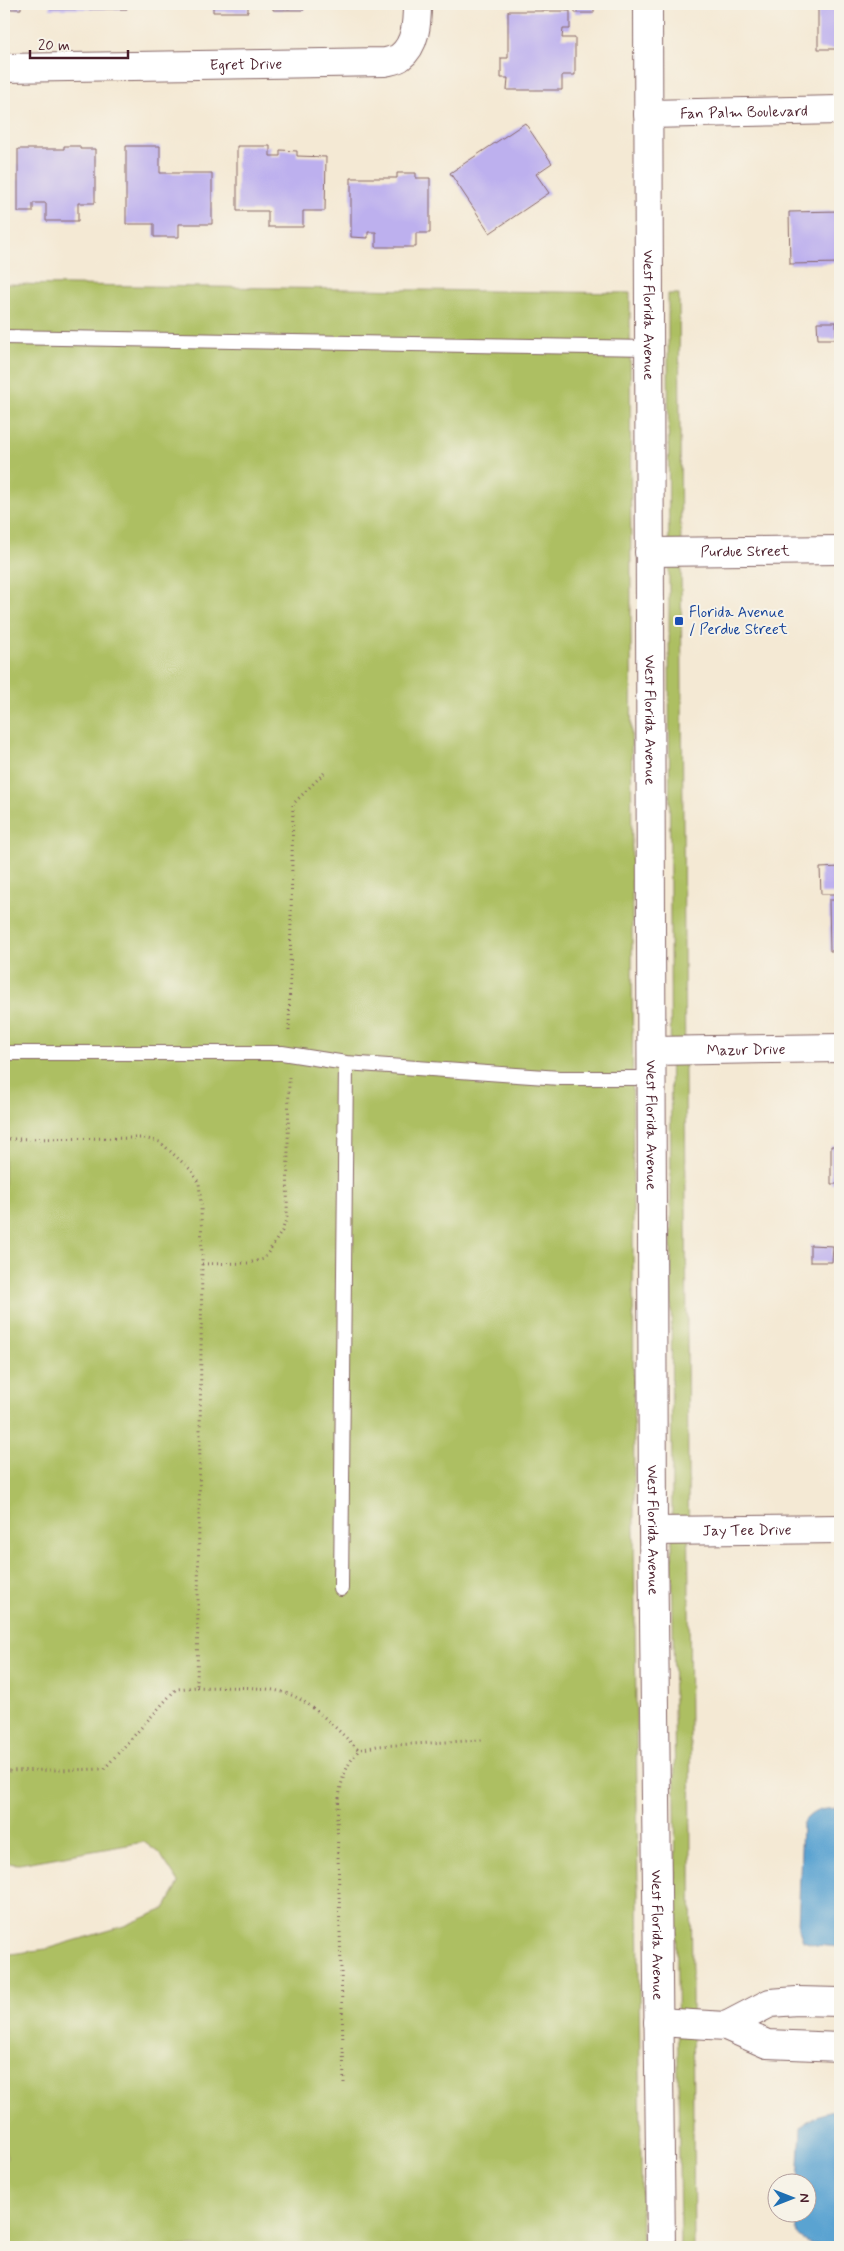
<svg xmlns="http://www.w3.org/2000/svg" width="844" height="2251" font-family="Mynerve,sans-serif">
<rect width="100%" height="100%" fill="#f7f3e8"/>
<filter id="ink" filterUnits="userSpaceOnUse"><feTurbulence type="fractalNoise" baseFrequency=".02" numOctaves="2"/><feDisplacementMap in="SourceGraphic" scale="10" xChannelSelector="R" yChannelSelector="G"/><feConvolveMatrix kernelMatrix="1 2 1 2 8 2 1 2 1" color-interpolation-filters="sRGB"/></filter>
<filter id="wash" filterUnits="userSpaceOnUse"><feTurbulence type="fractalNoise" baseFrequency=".0096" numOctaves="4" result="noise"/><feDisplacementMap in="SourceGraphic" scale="20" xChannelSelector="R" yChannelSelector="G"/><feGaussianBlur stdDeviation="1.12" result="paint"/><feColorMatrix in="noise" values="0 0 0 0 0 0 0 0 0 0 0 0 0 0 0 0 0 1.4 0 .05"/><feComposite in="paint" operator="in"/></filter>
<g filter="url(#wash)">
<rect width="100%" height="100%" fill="#f4e9d4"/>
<path fill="#adbf62" stroke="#7c6f46" d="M 4,284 L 630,293 L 634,1531 L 642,2247 L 4,2247 L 4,2161 L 7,2158 L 4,2147 L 4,1955 L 46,1949 L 124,1926 L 165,1909 L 179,1883 L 160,1854 L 144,1842 L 19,1864 L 4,1863 Z
M 668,294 L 679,294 L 694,2247 L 680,2247 L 672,1531 Z"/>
<path fill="#5aa3d1" stroke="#52617e" d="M 840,1808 L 840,1947 L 816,1945 L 803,1941 L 798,1927 L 802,1824 C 813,1809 822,1809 840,1808 Z
M 840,2110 L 840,2246 C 827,2246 800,2247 796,2230 C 795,2225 797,2218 797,2214 L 806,2214 L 806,2184 L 798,2183 L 801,2128 C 811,2115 824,2113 840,2110 Z"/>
<g id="blocks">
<path fill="#bdb0ee" d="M 4,4 L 21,4 L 21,9 L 4,9 Z
M 50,4 L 127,4 L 127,9 L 50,9 Z
M 213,4 L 248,4 L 248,12 L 213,12 Z
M 273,4 L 304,4 L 304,10 L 273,10 Z
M 575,4 L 594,4 L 594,13 L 575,13 Z
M 818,4 L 840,4 L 840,49 L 818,49 Z
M 508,11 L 570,11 L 570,29 L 563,29 L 562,38 L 575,38 L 575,75 L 562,75 L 562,90 L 507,90 L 508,78 L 501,78 L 501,58 L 508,58 Z
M 525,123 L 552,163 L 536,174 L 549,193 L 490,233 L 450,173 Z
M 64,146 L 80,146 L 80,149 L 95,149 L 95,203 L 78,203 L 78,221 L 46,221 L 46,203 L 33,203 L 33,212 L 18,212 L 18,149 L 64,149 Z
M 126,146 L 160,146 L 160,173 L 212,173 L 212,224 L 179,224 L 179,237 L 154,237 L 154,224 L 126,224 Z
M 237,146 L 270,146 L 270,156 L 280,156 L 280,150 L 297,151 L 297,156 L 326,157 L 325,211 L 303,211 L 303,227 L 268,227 L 268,211 L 237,211 Z
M 397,173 L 416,173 L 416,178 L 430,178 L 430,233 L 416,233 L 416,247 L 376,247 L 376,232 L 368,232 L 368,238 L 351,237 L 351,178 L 397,178 Z
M 840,211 L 840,263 L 790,264 L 789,212 Z
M 817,322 L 836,322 L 836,339 L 818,339 Z
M 840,867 L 840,951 L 830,951 L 829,900 L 836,900 L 836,894 L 821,894 L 820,868 Z
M 831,1146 L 840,1146 L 840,1184 L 831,1184 Z
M 810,1245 L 833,1246 L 832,1262 L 810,1262 Z"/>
</g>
</g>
<g filter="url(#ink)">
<use href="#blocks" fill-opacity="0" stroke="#866666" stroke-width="1"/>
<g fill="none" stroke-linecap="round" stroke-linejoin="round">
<g stroke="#866666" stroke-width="16">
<path id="service" d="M 4,337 L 649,348
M 4,1053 L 282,1053 L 346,1063
M 341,1589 L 346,1063 L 560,1078 L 652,1078"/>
</g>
<g stroke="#866666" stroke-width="30">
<g id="minor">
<path id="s1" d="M 4,68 L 385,62 C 389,61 397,60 400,57 C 416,45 417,22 417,4"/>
<path id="s2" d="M 648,114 L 840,110"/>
<path id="s3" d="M 649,552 L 840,550"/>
<path id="s4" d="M 652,1051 L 840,1048"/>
<path id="s5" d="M 653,1531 L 840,1529"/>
<path d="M 658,2022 L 726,2026 L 767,2044 L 840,2047"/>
<path d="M 726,2026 L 770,2003 L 797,2001 L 840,2002"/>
</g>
</g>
<g stroke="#866666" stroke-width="30">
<g id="tertiary">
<path id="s6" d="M 648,4 L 653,1531 L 661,2247"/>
</g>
</g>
<path stroke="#866666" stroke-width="3" stroke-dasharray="1 4" stroke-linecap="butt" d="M 289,1031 L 293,804 L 324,773
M 4,1139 L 144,1138 L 160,1142 L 192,1171 L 199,1183 L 201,1203 L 202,1264 L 197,1687 L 176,1689 L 104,1769 L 4,1771
M 202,1264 L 248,1263 L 264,1259 L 282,1231 L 287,1217 L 289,1077
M 197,1687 C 224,1688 260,1685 286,1693 C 312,1701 339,1732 359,1750 L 377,1746 L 482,1740
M 344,2083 L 337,1817 C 340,1790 340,1772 359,1750"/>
<use href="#service" stroke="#fff" stroke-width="14"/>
<use href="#minor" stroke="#fff" stroke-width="28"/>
<use href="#tertiary" stroke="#fff" stroke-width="28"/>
</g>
</g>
<rect fill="#1a4fb4" stroke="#f7f3e8" stroke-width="2" x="674" y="616" width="10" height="10" rx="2.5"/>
<g text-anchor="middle" stroke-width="4" stroke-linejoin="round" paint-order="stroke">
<g font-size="15" fill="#4a1f2b" stroke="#f7f3e8">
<text dy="5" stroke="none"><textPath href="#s1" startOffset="242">Egret Drive</textPath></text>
<text dy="5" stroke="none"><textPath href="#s2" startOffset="96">Fan Palm Boulevard</textPath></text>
<text dy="5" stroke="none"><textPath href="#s6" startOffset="311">West Florida Avenue</textPath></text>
<text dy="5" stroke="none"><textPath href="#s3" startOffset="96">Purdue Street</textPath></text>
<text dy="5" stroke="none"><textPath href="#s6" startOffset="716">West Florida Avenue</textPath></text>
<text dy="5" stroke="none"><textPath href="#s4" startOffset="94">Mazur Drive</textPath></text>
<text dy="5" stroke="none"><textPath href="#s6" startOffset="1121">West Florida Avenue</textPath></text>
<text dy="5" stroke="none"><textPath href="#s5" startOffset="94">Jay Tee Drive</textPath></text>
<text dy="5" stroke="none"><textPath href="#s6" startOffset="1526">West Florida Avenue</textPath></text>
<text dy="5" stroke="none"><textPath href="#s6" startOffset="1931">West Florida Avenue</textPath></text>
</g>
<g font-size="15" fill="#164399" stroke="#f7f3e8" text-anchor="start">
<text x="689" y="617">Florida Avenue<tspan x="689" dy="17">/ Perdue Street</tspan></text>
</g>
</g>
<rect width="844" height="2251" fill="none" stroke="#f7f3e8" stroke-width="20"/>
<g transform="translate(792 2198) rotate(90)"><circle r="24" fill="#f7f3e8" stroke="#b29e9c"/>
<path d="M0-4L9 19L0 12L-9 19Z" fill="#1f6fb2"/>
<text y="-8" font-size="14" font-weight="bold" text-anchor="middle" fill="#4a1f2b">N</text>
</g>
<path d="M30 50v8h98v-8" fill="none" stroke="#4a1f2b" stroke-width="2.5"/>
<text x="38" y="50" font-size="15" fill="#4a1f2b" stroke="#f7f3e8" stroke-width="4" paint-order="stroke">20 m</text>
</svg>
